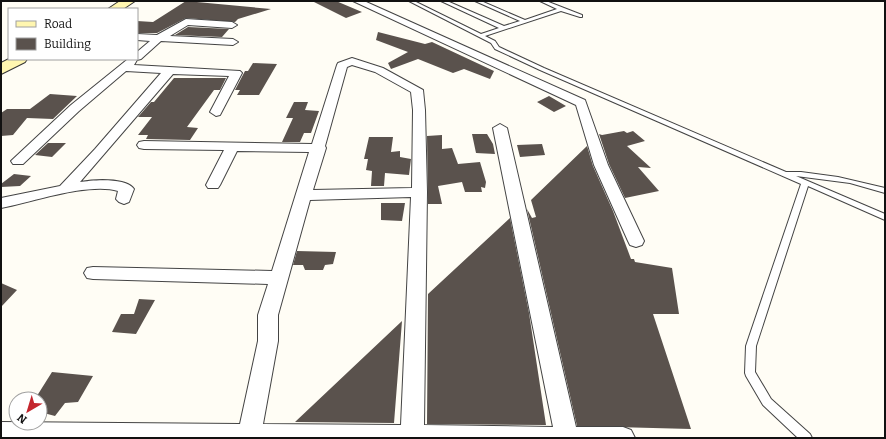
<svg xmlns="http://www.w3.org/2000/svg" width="886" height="439" font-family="Bitter,serif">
<rect width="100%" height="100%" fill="#fffdf5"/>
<path fill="#5a524d" d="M 186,1 L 271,9 L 238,19 L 235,22 L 186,18 L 157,33 L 137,33 L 137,21 L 153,22 Z
M 312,1 L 336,1 L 362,12 L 346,18 Z
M 188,27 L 229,29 L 222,37 L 175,35 Z
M 378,32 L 425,44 L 432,42 L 494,71 L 490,79 L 464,69 L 453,73 L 418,59 L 391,69 L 388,63 L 408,52 L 376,40 Z
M 253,63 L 277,64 L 259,95 L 237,95 L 240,90 L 235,90 L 245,71 L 248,71 Z
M 174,78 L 226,78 L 220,90 L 214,90 L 187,127 L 198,128 L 190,140 L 146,139 L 148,135 L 138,135 L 152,117 L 138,117 L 151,102 L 154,102 Z
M 50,94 L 77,96 L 53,119 L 27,118 L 13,135 L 1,136 L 1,113 L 7,109 L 30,109 Z
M 549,96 L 566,106 L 554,112 L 537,102 Z
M 294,102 L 308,102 L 305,110 L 319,111 L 311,133 L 304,133 L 300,142 L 282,142 L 293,118 L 286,118 Z
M 624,131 L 627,133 L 633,131 L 645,141 L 627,146 L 651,168 L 638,167 L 659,191 L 625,198 L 609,164 L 599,134 L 602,135 Z
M 472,134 L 487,134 L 493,144 L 495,154 L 476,153 Z
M 442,135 L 442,149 L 452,148 L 458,164 L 480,162 L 486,182 L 485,188 L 481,187 L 482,192 L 465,192 L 462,182 L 438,186 L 442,204 L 428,204 L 427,136 Z
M 369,137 L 393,137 L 391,152 L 400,151 L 400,157 L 411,159 L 409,175 L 385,173 L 384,186 L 371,186 L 372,171 L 366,170 L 368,159 L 364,159 Z
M 48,143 L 66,143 L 52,157 L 35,155 Z
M 542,144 L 545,155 L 520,157 L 517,145 Z
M 587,146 L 593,166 L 613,211 L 631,259 L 634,259 L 635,262 L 672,268 L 679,314 L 653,314 L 691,429 L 577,426 L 527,209 L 532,218 L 536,217 L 531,200 Z
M 14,174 L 31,176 L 20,186 L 1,187 L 1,184 Z
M 381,203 L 405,203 L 402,221 L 381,220 Z
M 510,218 L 529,313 L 546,425 L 427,424 L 428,294 Z
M 297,251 L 336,252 L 333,264 L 325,265 L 323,270 L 305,270 L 303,265 L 293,265 Z
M 1,283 L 17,290 L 1,307 Z
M 139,299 L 155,300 L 136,334 L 112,332 L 121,314 L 134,314 Z
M 402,321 L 394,423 L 295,422 Z
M 52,372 L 93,376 L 78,402 L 65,403 L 55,416 L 40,412 L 40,399 L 35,399 Z"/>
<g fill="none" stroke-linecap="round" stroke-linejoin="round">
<g stroke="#444" stroke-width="2">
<path id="lane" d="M 409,1 L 414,1 L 481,34 L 499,28 L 441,1 L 447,1 L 504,26 L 520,21 L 475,1 L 481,1 L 525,20 L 557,9 L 540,1 L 546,1 L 582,15 L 582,17 L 580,17 L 561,11 L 485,36 L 495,41 L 499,47 L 544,68 L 786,172 L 801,172 L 838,177 L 885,188 L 885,193 L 850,183 L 796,176 L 885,214 L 885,220 L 808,186 L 756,346 L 755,372 L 771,399 L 810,434 L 812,438 L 798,438 L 763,405 L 746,376 L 745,373 L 746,346 L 801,184 L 540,70 L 495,49 L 491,43 Z"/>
</g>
<g stroke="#444" stroke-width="2">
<path id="street" d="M 353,1 L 364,1 L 585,100 L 608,165 L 644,241 L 642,245 L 636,247 L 630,245 L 628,241 L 594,165 L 576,105 Z
M 186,19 L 232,22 L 237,25 L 232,28 L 188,25 L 170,36 L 233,39 L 238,42 L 233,45 L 161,41 L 141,59 L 137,60 L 134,65 L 240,71 L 242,73 L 220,115 L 216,116 L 210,112 L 229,76 L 173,74 L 80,182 C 92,180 126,177 134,189 L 129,202 L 124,204 L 119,202 L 116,199 L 118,191 C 89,182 32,202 1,208 L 1,198 L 60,186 L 95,149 L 161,73 L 126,71 L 79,111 L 23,164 L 13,164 L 11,161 L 71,105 L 128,59 L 137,59 L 137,52 L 150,41 L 137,40 L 137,34 L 157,35 Z
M 352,58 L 383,68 L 423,90 L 425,110 L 427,192 L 424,425 L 553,427 L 493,128 L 500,124 L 507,128 L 576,427 L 623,427 L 631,430 L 635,438 L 1,438 L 1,422 L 240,424 L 258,341 L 258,315 L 268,284 L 93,279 L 87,278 L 84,273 L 87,268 L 93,267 L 272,271 L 309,152 L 237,151 L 220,185 L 218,188 L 208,188 L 206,185 L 224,150 L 144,149 L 139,148 L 137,145 L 139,142 L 144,141 L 312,144 L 337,65 L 338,63 ZM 352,65 L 375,72 L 411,92 L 413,110 L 412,188 L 313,190 L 326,148 L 325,146 L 347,67 ZM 411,197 L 401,425 L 263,424 L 278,341 L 278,315 L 310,200 Z"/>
</g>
<g stroke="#333" stroke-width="2">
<path id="secondary" d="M 120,1 L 135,1 L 123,9 L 108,9 Z
M 9,59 L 27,59 L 25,62 L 1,74 L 1,63 Z"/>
</g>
<use href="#lane" fill="#fff" fill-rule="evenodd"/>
<use href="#street" fill="#fff" fill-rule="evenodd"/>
<use href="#secondary" fill="#fff6b0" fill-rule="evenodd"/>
</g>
<rect width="886" height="439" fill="none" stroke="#111111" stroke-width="4"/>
<rect x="8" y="8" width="130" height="52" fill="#ffffff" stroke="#a0a0a0"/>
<rect x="16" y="21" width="20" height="6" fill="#fff6b0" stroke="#a0a0a0"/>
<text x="44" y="28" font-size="12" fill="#111111">Road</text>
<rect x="16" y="38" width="20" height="12" fill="#5a524d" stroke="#a0a0a0"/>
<text x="44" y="48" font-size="12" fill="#111111">Building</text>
<g transform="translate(28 411) rotate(218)"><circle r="19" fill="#ffffff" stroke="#a0a0a0"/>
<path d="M0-3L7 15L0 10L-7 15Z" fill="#c4262e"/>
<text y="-6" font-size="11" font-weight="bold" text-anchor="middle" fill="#111111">N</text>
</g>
</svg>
